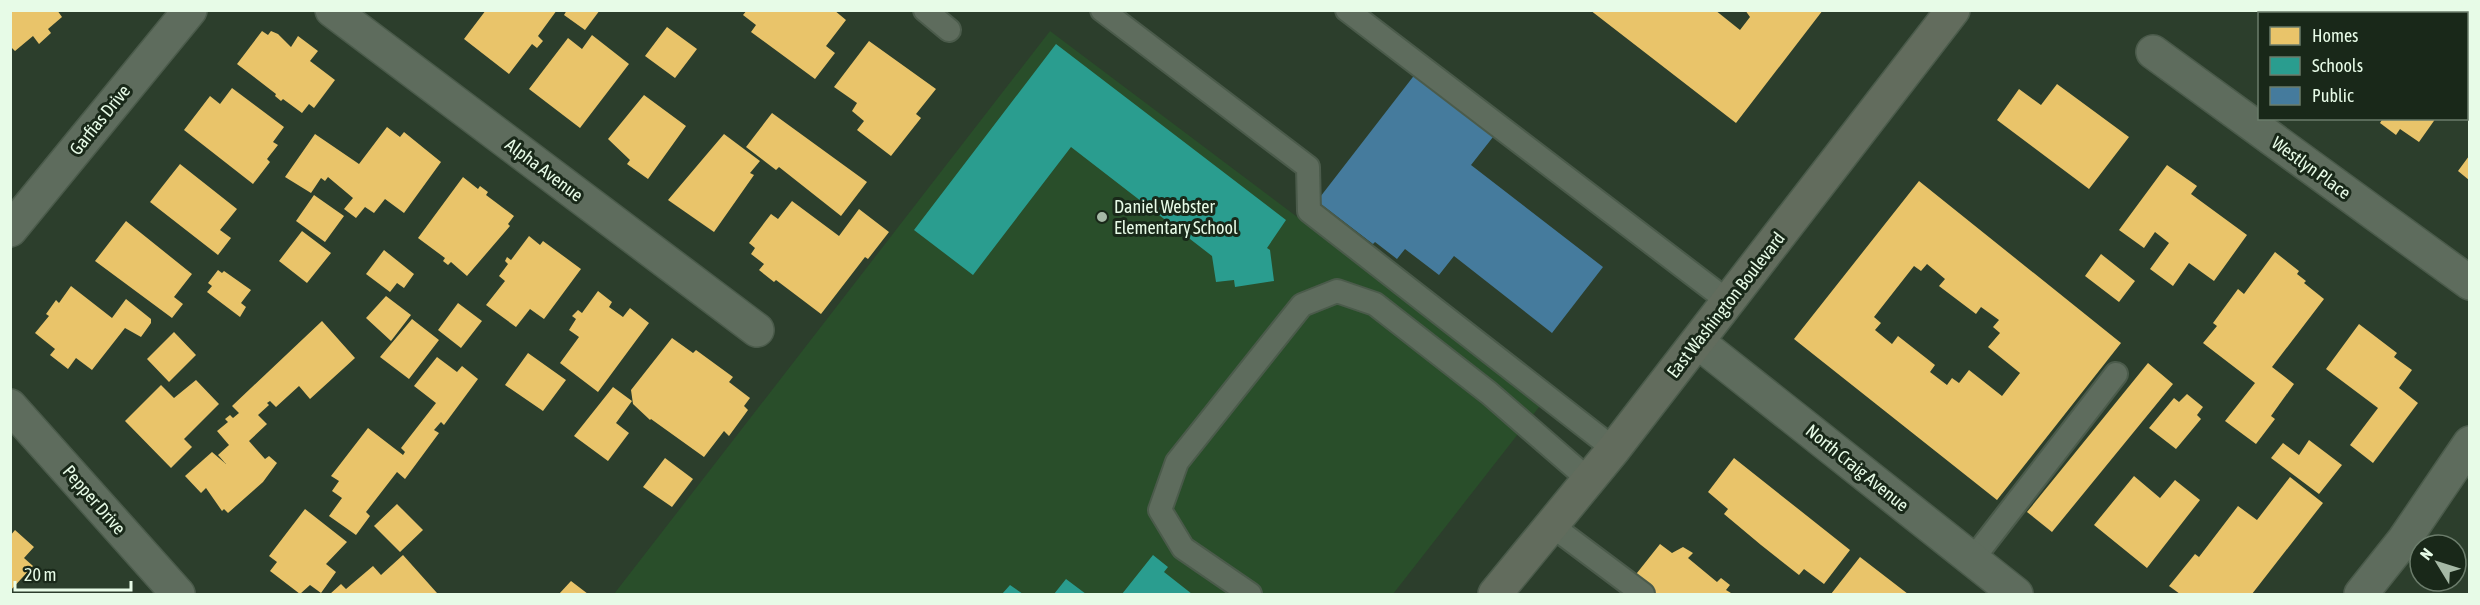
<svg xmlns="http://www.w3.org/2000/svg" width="2480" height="605" font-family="'Asap Condensed',sans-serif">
<rect width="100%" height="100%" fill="#2c3e2c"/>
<path fill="#294e2a" d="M 1050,31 L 1543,402 L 1393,594 L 614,594 Z"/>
<path fill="#e9c46a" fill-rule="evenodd" d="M 10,10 L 57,10 L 62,17 L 48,29 L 51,33 L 39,44 L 33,36 L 15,51 L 10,46 Z
M 486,10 L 557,10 L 538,36 L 543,41 L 537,48 L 532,44 L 509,74 L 464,39 Z
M 567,10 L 600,10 L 585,30 L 564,15 Z
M 747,10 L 834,10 L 846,20 L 826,46 L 835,53 L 815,79 L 751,32 L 756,25 L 743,15 Z
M 1590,10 L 1715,10 L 1740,30 L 1750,17 L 1745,10 L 1823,10 L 1736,123 Z
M 2266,10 L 2347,10 L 2351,14 L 2267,14 Z
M 667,27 L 697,49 L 675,78 L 645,56 Z
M 262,31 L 268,35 L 271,31 L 278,34 L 291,47 L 298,36 L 318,51 L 310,61 L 335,80 L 314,108 L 309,104 L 302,113 L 283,99 L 281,101 L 275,96 L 276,94 L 237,64 Z
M 592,35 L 629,64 L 580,128 L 529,89 L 568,38 L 582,49 Z
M 869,41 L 936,89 L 916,114 L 921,118 L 891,156 L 857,130 L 864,121 L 852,111 L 857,103 L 834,87 Z
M 2057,84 L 2129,137 L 2089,189 L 1997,120 L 2019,89 L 2041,105 Z
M 232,88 L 284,127 L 273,142 L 278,145 L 267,159 L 270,162 L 253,184 L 184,130 L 210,96 L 220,104 Z
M 644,95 L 686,126 L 648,179 L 627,164 L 630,160 L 608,139 Z
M 772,113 L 867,182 L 841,216 L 779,167 L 776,170 L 746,147 Z
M 2383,118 L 2436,118 L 2419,142 L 2400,129 L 2396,135 L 2380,123 Z
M 387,127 L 400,137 L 404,132 L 441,162 L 404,213 L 385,199 L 374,213 L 365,207 L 356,218 L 344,209 L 353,198 L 328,177 L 325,181 L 321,178 L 311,193 L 285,177 L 315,134 L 359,164 Z
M 724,134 L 760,161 L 750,173 L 754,175 L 714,232 L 668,200 Z
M 2469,156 L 2469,180 L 2458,171 Z
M 180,164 L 237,209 L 220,230 L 231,238 L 218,255 L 150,202 Z
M 2167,165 L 2197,186 L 2191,194 L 2247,235 L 2214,281 L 2189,263 L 2173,286 L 2150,269 L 2169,243 L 2155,232 L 2144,248 L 2119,230 Z
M 463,177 L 478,189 L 480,186 L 488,192 L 486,195 L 514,216 L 508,224 L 510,226 L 467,276 L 451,262 L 448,265 L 443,261 L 445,258 L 418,238 Z
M 1919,181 L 2121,343 L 1997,500 L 1794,339 ZM 1927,264 L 1945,279 L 1939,286 L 1976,314 L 1981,307 L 1999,320 L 1993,327 L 2000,333 L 1988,347 L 2020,373 L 2002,396 L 1969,370 L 1959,383 L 1952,378 L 1947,385 L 1930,372 L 1935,365 L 1898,336 L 1892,344 L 1875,330 L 1881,323 L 1874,317 L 1914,266 L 1921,271 Z
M 314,195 L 344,216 L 325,242 L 296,221 Z
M 792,201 L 839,236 L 859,209 L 889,232 L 868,259 L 865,257 L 821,314 L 776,280 L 774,282 L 759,270 L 764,264 L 751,254 L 755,248 L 749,243 L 771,214 L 778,219 Z
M 126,221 L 192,274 L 174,297 L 183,304 L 172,318 L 95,261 Z
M 302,231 L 331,253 L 307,283 L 279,261 Z
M 529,236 L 540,245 L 543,241 L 581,269 L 544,319 L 530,309 L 516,327 L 486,305 L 505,281 L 499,276 L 508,264 L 505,261 L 507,257 L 511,260 Z
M 384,250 L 414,274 L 404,288 L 397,283 L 390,292 L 366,274 Z
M 2275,252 L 2299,271 L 2297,274 L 2306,281 L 2304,283 L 2324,299 L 2272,367 L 2294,384 L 2271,416 L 2275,419 L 2256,444 L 2225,421 L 2255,383 L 2203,343 L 2217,326 L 2213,323 L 2238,289 L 2244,294 Z
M 2101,254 L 2135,281 L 2119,302 L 2085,276 Z
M 218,270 L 222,273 L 224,271 L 251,290 L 241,303 L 246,307 L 240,317 L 207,292 L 212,286 L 208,283 Z
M 71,286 L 112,318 L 126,299 L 151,319 L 151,323 L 141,337 L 125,328 L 92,370 L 76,358 L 68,369 L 50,355 L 55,349 L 35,333 L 49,316 L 46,314 L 56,300 L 59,303 Z
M 598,291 L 612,302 L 609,307 L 623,317 L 630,308 L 649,323 L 598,392 L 560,363 L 579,337 L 569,330 L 576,319 L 572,316 L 578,310 L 582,313 Z
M 386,296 L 411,315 L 391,341 L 366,318 Z
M 458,303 L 482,321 L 461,348 L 438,330 Z
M 412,319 L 439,340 L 409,379 L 380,357 Z
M 322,321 L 355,358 L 310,399 L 299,386 L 276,407 L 270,401 L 267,403 L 269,405 L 258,415 L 267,424 L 249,441 L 265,459 L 269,456 L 277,463 L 263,482 L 228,513 L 224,509 L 222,511 L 206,488 L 201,493 L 185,476 L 212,452 L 226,464 L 218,455 L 229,445 L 217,431 L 228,422 L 225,419 L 230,415 L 233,418 L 239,413 L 232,406 Z
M 2359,324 L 2397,353 L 2394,357 L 2412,370 L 2399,388 L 2418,403 L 2373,463 L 2350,445 L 2378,408 L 2326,369 Z
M 174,332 L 196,355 L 169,382 L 147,359 Z
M 672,338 L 693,353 L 696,350 L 733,377 L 729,382 L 750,398 L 744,406 L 748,410 L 729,436 L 724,431 L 704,457 L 651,419 L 650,420 L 633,404 L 631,390 Z
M 528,353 L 566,380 L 543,411 L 505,385 Z
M 437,357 L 457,372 L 462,366 L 478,379 L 444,425 L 441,422 L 434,430 L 439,433 L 405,479 L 397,472 L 366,512 L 370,516 L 356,535 L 329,516 L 342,498 L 332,491 L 339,481 L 331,476 L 368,428 L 403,455 L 405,452 L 401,448 L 436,403 L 414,386 Z
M 2148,363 L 2173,384 L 2052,532 L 2027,512 Z
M 196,380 L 219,404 L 184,439 L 192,447 L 171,468 L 125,421 L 161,385 L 174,398 Z
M 613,387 L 632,401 L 616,423 L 629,433 L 608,461 L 574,436 Z
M 2187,394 L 2203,407 L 2197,415 L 2201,419 L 2176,449 L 2149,428 L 2174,398 L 2179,402 Z
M 2309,440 L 2342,465 L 2319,494 L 2271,458 L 2283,443 L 2299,455 Z
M 665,458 L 693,479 L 672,507 L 643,487 Z
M 1734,458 L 1850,550 L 1824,584 L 1804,569 L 1799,575 L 1761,545 L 1724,514 L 1728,509 L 1708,492 Z
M 2134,476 L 2160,498 L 2175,480 L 2200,500 L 2147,568 L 2094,525 Z
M 2290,477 L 2323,503 L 2252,594 L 2180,594 L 2169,586 L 2195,554 L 2199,557 L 2238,506 L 2257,520 Z
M 397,504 L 423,530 L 400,552 L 374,526 Z
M 305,509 L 347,542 L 326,564 L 336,572 L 321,593 L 310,585 L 300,594 L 270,571 L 277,562 L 269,556 Z
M 15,530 L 34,547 L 24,558 L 33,566 L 10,591 L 10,536 Z
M 1660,544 L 1672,553 L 1683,547 L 1693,553 L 1688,558 L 1717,582 L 1721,578 L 1730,585 L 1726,590 L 1731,593 L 1654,594 L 1633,578 Z
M 403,555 L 437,593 L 435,594 L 330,594 L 341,584 L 346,589 L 373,566 L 381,575 Z
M 1860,557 L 1908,594 L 1831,594 Z
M 571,581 L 588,594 L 559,594 Z"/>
<path fill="#2a9d8f" d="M 1056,44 L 1286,220 L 1267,248 L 1270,250 L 1274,281 L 1235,287 L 1234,280 L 1216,282 L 1212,256 L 1071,147 L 973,275 L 914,230 Z
M 1153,555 L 1168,567 L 1164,572 L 1192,594 L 1122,594 Z
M 1066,579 L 1086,594 L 1054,594 Z
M 1010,585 L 1023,594 L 1002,594 Z"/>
<path fill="#457b9d" d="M 1416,73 L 1473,117 L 1471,119 L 1493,137 L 1471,165 L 1603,267 L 1552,333 L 1454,256 L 1439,275 L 1405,249 L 1397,259 L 1375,242 L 1373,244 L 1317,201 Z"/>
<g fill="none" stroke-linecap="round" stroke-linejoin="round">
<g stroke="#4b5b4b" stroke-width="26">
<path id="lane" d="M 925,10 L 949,30
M 1102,10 L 1308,167 L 1309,211 L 1614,449
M 1347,10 L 1729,302
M 1551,525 L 1643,594
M 1972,560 L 2116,374
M 1250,594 L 1183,548 L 1160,510 L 1177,462 L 1302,305 L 1337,291 L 1375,304 L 1489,393 L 1589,480"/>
</g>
<g stroke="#4b5b4b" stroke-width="36">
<path id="street" d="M 332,10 L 757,330
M 2153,52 L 2470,283
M 10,230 L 190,10
M 1698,342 L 2016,594
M 10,406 L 178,594
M 2361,594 L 2404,540 L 2470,443"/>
</g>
<g stroke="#4b5b4b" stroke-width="36">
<path id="secondary" d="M 1495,594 L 1614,449 L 1953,10"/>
</g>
<use href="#lane" stroke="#5e6c5d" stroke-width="22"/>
<use href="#street" stroke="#5e6c5d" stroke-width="33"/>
<use href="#secondary" stroke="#626c5d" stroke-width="33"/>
</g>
<circle fill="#a6b9a6" stroke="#192819" stroke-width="2" cx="1102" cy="217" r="6"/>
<g text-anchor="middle" stroke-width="6" stroke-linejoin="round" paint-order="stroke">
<g font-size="18" fill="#e7fbe7" stroke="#192819">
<text transform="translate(100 120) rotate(-51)" y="6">Garfias Drive</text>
<text transform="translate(2311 168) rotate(36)" y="6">Westlyn Place</text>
<text transform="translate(544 170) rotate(37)" y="6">Alpha Avenue</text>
<text transform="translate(1726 305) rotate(-52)" y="6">East Washington Boulevard</text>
<text transform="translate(1857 468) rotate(39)" y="6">North Craig Avenue</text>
<text transform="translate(94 500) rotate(49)" y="6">Pepper Drive</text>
</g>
<g font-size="18" fill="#e7fbe7" stroke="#192819" text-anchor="start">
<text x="1114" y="213">Daniel Webster<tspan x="1114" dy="21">Elementary School</tspan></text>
</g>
</g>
<rect width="2480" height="605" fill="none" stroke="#e7fbe7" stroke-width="24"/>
<rect x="2258" y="12" width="210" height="108" fill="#192819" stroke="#6b7c6b" stroke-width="1.5"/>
<rect x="2270" y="27" width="30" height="18" fill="#e9c46a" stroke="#6b7c6b" stroke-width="1.5"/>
<text x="2312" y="42" font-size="18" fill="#e7fbe7">Homes</text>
<rect x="2270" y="57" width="30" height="18" fill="#2a9d8f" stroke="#6b7c6b" stroke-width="1.5"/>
<text x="2312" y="72" font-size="18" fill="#e7fbe7">Schools</text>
<rect x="2270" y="87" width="30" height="18" fill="#457b9d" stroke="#6b7c6b" stroke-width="1.5"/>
<text x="2312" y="102" font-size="18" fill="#e7fbe7">Public</text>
<g transform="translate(2438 563) rotate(308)"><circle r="28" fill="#192819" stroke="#6b7c6b" stroke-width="1.5"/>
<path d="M0-4.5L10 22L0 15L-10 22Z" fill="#a6b9a6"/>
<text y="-9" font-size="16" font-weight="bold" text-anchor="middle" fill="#e7fbe7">N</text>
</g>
<path d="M15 581v9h116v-9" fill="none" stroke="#e7fbe7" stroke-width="3"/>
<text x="24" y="581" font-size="18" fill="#e7fbe7" stroke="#192819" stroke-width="4.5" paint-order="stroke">20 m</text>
</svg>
